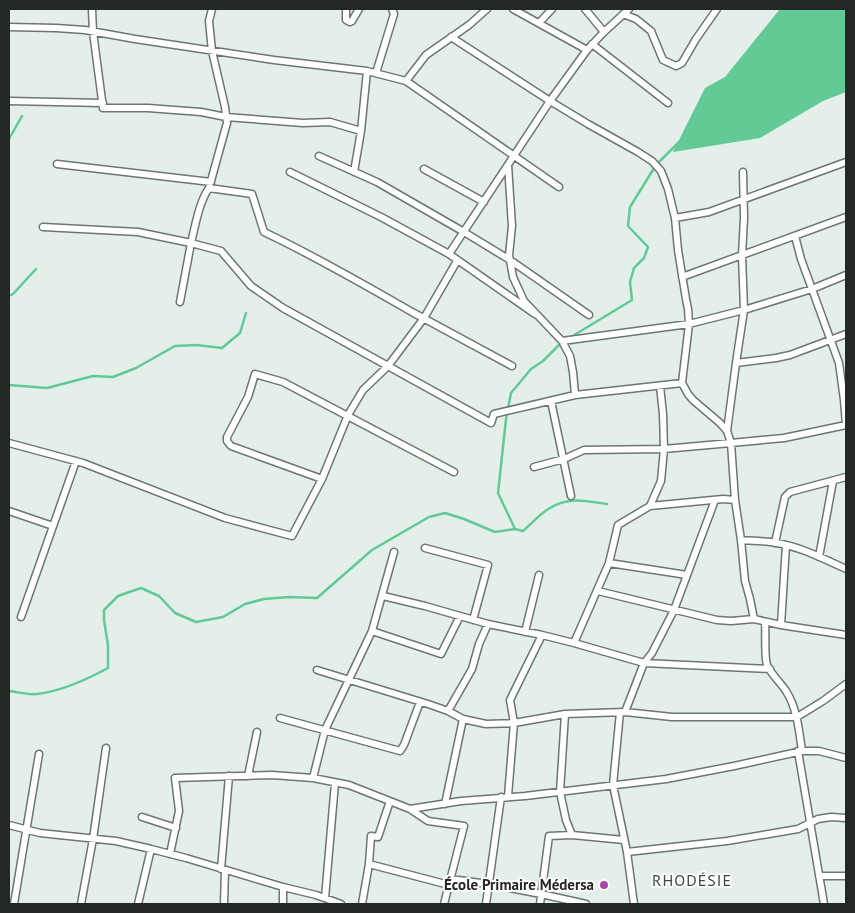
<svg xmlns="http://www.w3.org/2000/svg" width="855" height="913" font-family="'PT Sans',sans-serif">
<rect width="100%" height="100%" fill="#e4efe9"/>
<path fill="#61ca97" d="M 780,9 L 846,9 L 846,92 L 823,101 L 760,138 L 673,152 L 705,88 L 725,77 Z"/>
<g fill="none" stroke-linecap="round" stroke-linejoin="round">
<path stroke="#61ca97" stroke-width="2.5" d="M 9,139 L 22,116
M 9,296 L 13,294 L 36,269
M 571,337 L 632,300 L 630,282 L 634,268 L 644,258 L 648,247 L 628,226 L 630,207 L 656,165 L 679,142
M 9,385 L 47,388 L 93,376 L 113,377 L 136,368 L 175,346 L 196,345 L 222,348 L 240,333 L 246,313
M 515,529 L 498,493 L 506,419 L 511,393 L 531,369 L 543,361 L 562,342
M 9,691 C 18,692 28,695 37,694 C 62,691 86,680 108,668 L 108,645 L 104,620 L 104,610 L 118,596 L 141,588 L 159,596 L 175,613 L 196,622 L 223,617 L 245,604 L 264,599 L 289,597 L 317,598 L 372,550 L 429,517 L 445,513 L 464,519 L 495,532 L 515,529 L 523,531 C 531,524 542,512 550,508 C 569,496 587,501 607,504"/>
<g stroke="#6d7670" stroke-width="9">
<path id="minor" d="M 92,9 L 93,32 L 103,108 L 148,108 L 201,112 L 226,117 L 303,123 L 330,122 L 361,131
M 346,9 L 346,20 L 350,22 L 352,21 L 359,9
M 513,9 L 587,50
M 585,9 L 604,32
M 623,14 L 636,19 L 651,31 L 663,60 L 676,66 L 682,63 L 696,39 L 717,9
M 539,23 L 552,9
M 9,27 L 56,28 L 85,30 L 135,39 L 274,60 L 367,71 L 406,81 L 426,55 L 469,25 L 487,9
M 451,37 L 550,101 L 588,124 L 638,152 L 652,161 L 661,171 L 668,189 L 675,218 L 678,250 L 686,299 L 688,309 L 689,324 L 682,383 L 688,394 L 693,400 L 720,423 L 727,431 L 731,443 L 735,500 L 741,540 L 745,581 L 750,599 L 754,619
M 592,44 L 668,103
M 376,73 L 394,14 L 392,9
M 406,81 L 559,187
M 9,101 L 103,103
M 319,156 L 377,182 L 464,232 L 510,260 L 589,315
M 57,164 L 211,182
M 508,165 L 512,226 L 509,255 L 513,277 L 524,301 L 562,341 L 570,356 L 573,372 L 575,395
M 424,169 L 484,202
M 290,172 L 381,217 L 449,254 L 535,314
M 354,172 L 361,131 L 367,71
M 209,188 L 252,194 L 264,232 C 315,256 363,284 412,312 C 445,330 479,348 512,366
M 675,218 L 709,212 L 846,162
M 43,227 L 138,232 L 191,243 C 195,227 199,202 209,188 L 227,123 L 225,107 L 212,51 L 209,21 L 212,9
M 795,236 L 801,259 L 839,363 L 844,400 L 846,425
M 449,254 L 550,101 L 587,50 L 604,32 L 629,9
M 682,277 L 846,217
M 180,302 L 191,243 L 221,251 L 251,286 L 283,308 L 491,423 L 494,414 L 575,395 L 682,383
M 562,341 L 689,324 L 744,310 L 812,289 L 846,275
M 736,363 L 776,358 L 790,355 L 846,334
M 551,401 L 571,496
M 727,431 L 736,363 L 744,310 L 742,255 L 744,218 L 743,172
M 9,443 L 83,463 L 225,518 L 292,536 L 322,479 L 348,415 L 363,390 L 388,366 L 424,318 L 457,261
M 534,467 L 564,459 L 584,450 L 664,449 L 731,443 L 784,438 L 846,425
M 322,479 L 231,446 L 227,441 L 227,437 L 248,397 L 255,374 L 283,382 L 454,472
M 650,506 L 661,481 L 664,449 L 663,414 L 660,386
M 9,511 L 53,526
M 741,540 C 753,541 765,541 777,543 C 801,547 824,559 846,569
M 775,543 L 785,497 L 790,492 L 846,477
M 425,548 L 488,565 L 473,620
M 394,552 L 372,631 L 325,730 L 313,778 L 349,785 L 410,809 L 461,801 L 525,796 L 666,779 L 734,766 L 802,751
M 819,557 L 833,481
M 609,563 L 687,575
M 598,591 L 717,620 L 731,621 L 754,619 L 781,625 L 846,635
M 383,596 L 425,606 L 488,624 L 542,635 L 574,643 L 644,663 L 770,669
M 21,617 L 76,461
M 765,622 C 766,633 764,655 767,665 C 771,674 780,682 786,691 C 797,708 799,730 802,751 L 819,751 L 846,758
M 781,625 L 786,545
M 372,631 L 441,654 L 460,616
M 525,632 L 539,575
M 574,643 L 609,563 L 618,525 L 650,506 L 723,499 L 735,500
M 317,670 L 428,704 L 448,711 L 463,719 L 486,724 L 514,723 L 565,714 L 625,712 L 672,717 L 797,717 L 823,701 L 846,684
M 448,711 L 472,669 L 479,644 L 488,624
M 620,712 L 613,785 L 627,852 L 634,904
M 625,712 L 644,663 L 652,653 L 674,610 L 715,500
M 565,714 L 560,792 L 566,820 L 572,835
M 280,718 L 400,751 L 404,745 L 420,702
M 798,751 L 824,904
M 248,776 L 257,732
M 508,796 L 514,723 L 510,700 L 542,635
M 445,804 L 463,719
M 410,809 L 428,821 L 464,826 L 444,904
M 142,817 L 176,828
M 9,825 L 40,833 L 116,841 L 151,849 L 186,858 L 283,887 L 316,895 L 341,904
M 627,852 L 727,841 L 798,829 L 818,819 L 831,817 L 846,818
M 170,854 L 179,811 L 175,778 L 272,775 L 313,778
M 369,864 L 449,885
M 221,869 L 229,776
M 819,876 L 846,876
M 450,879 L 489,884 L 541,894 L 586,904
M 283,887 L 283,904
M 325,898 L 335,783
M 14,904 L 39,754
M 81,904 L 93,839 L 106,748
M 138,904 L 151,849
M 224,904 L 225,870
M 362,904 L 369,864 L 371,836 L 378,837 L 390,801
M 486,904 L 501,797
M 540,904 L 549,836 L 572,835 L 624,840"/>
</g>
<use href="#minor" stroke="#fff" stroke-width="6"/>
</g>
<circle fill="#ab46ab" stroke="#fff" stroke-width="2" cx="604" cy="885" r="5"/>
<g text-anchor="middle" stroke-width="4" stroke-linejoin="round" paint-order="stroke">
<g font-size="15" font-weight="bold" fill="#242825" stroke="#fff" text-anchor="end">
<text x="594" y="890">École Primaire Médersa</text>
</g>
<g font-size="16" letter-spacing="1" fill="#3f4843" stroke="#fff">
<text x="692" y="886">RHODÉSIE</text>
</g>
</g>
<rect width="855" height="913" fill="none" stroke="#242825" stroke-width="20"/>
</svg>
